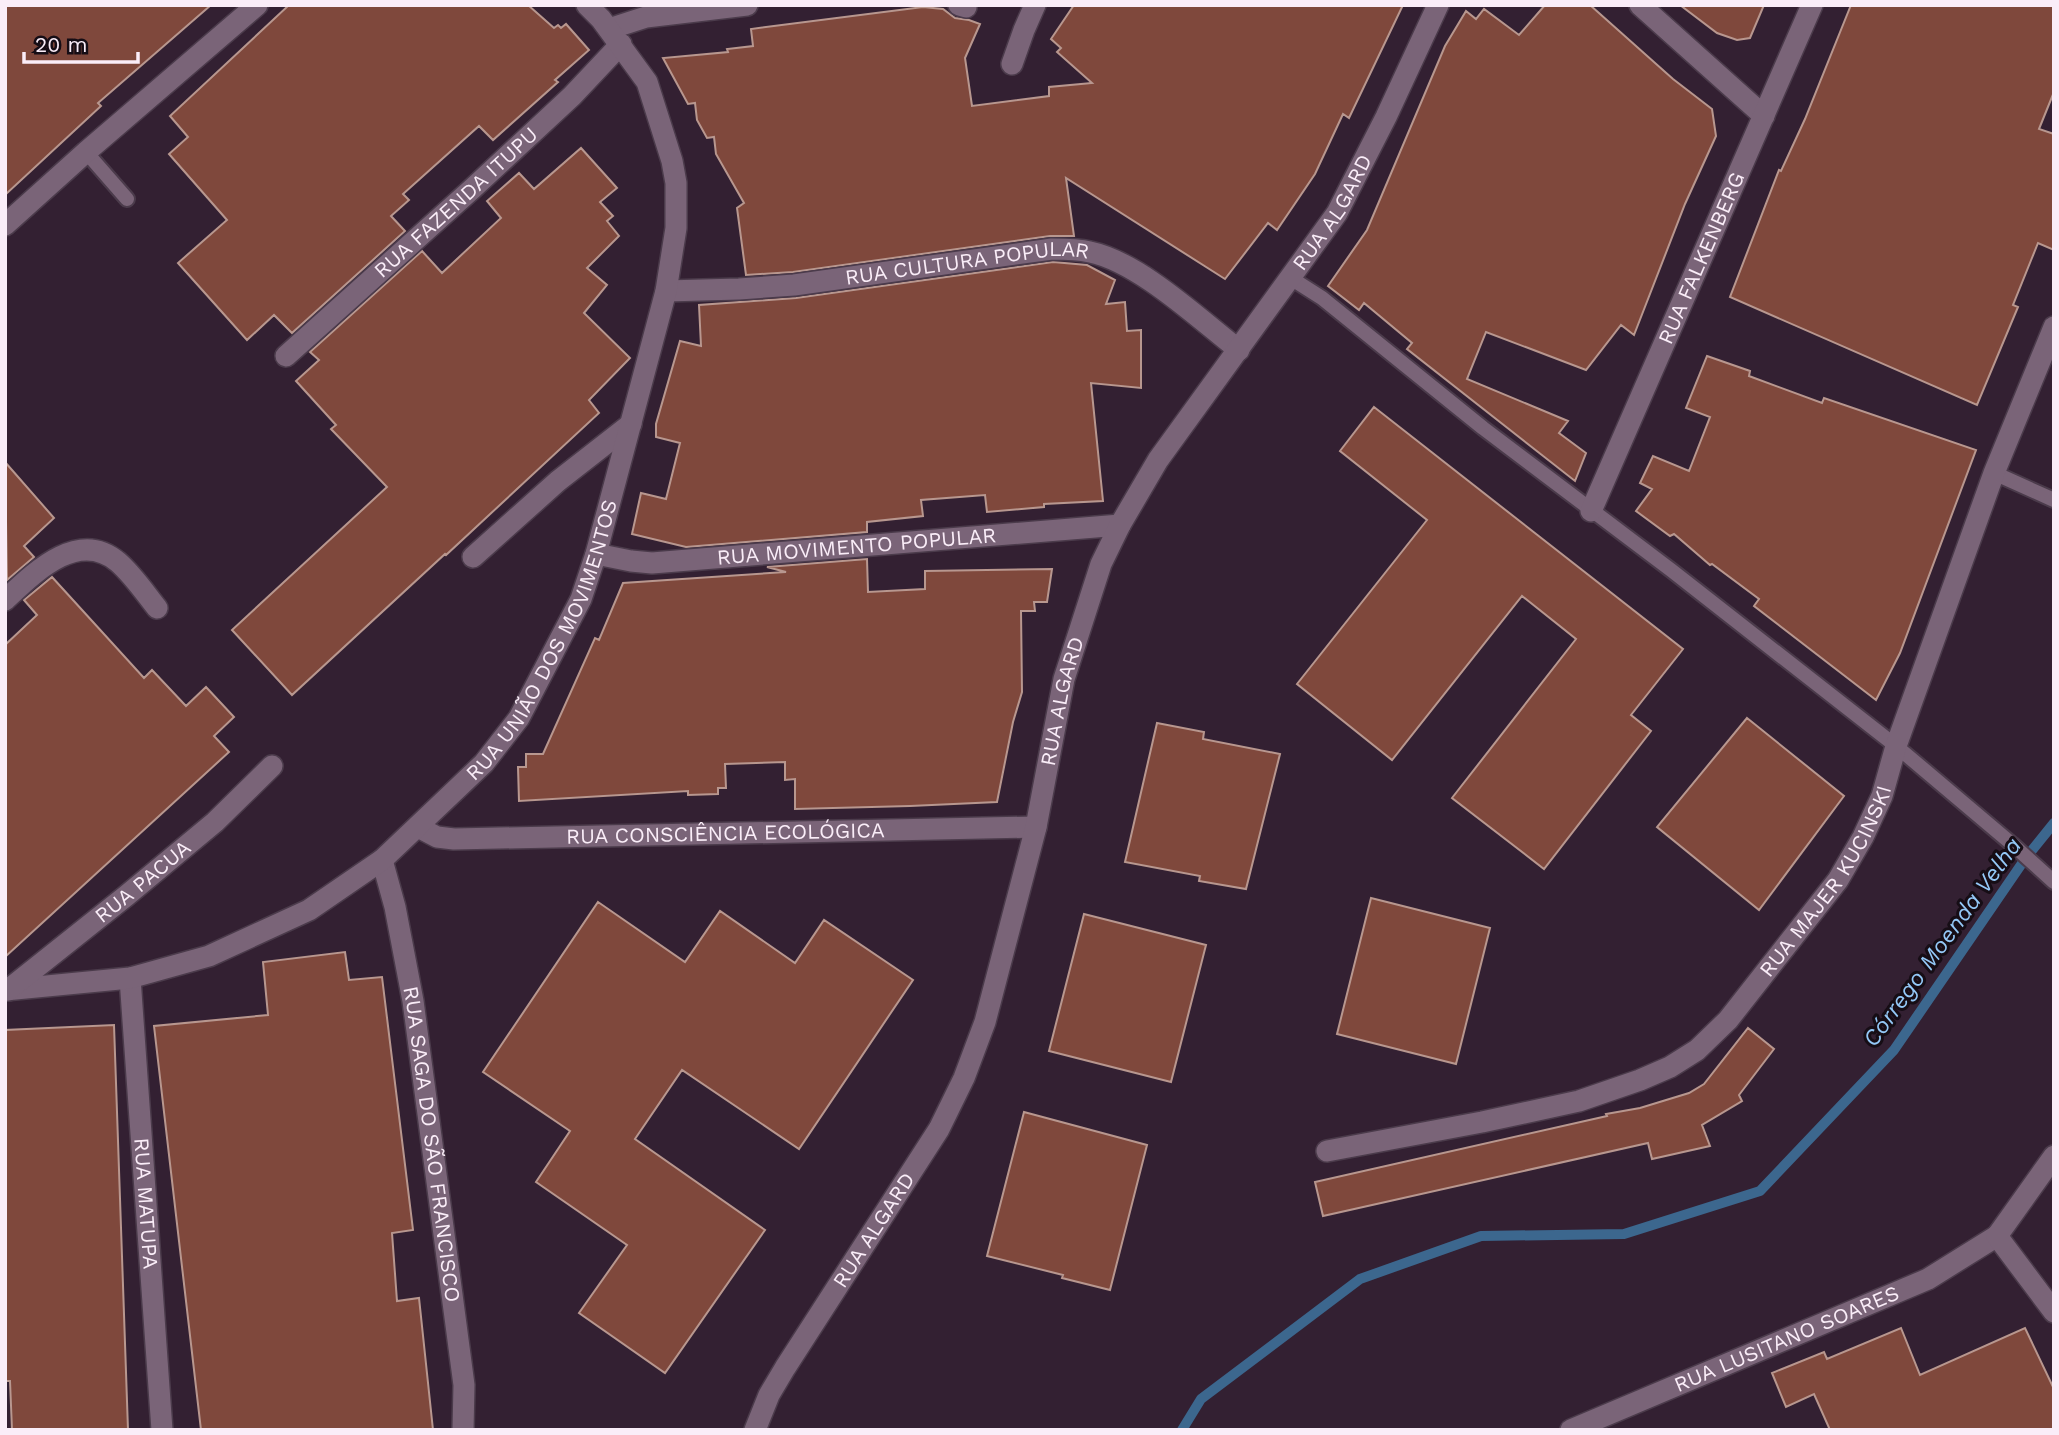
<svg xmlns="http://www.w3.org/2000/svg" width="2059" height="1435" font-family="'Work Sans',sans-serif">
<rect width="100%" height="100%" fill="#332032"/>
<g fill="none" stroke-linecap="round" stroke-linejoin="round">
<path stroke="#3c678e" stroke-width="10" d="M 1182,1430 L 1201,1399 L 1360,1279 L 1481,1236 L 1624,1234 L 1760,1191 L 1894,1050 L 2025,859 L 2054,823"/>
</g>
<path fill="#7f483c" stroke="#b8978f" stroke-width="2" d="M 5,5 L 211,5 L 98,103 L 101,106 L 5,195 Z
M 289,5 L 528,5 L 554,28 L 558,25 L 561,28 L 566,24 L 589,50 L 555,80 L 558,82 L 493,140 L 479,126 L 403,194 L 409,200 L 391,216 L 405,231 L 292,333 L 274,315 L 247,340 L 178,263 L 227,220 L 169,154 L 188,137 L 170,116 Z
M 1074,5 L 1403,5 L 1349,118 L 1343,114 L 1315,174 L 1277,230 L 1268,223 L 1225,279 L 1066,178 L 1074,236 L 1050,236 L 793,272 L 746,275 L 737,208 L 744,203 L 716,154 L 714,137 L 707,138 L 697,120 L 695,103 L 688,104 L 663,58 L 728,52 L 727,49 L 753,46 L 751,29 L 923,7 L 943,9 L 955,18 L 969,20 L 980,24 L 965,58 L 972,106 L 1049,96 L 1049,87 L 1092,83 L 1057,52 L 1061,48 L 1051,39 Z
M 1545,5 L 1590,5 L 1673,79 L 1712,109 L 1716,136 L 1685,204 L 1634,335 L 1621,325 L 1586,370 L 1486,332 L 1467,379 L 1568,421 L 1559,433 L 1586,453 L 1575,481 L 1407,349 L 1412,343 L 1364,303 L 1359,310 L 1328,286 L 1367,230 L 1445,46 L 1466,11 L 1476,19 L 1484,9 L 1519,35 Z
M 1680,5 L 1764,5 L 1750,38 L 1737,40 L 1717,33 Z
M 1851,5 L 2054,5 L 2054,92 L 2039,129 L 2054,134 L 2054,250 L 2038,243 L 2013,305 L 2018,307 L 1977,405 L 1730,297 L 1779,170 L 1781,171 L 1805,119 Z
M 581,148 L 617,188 L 600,202 L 613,216 L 607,221 L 619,236 L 587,268 L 607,285 L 584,313 L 630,358 L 589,400 L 599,413 L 446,555 L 445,554 L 292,695 L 232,630 L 387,487 L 331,429 L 336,425 L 296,381 L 319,360 L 310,352 L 422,251 L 442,273 L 501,218 L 487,201 L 519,173 L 534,189 Z
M 1053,262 L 1087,265 L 1115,280 L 1106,304 L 1125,302 L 1127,331 L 1141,330 L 1141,388 L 1091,383 L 1103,501 L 1044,504 L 1044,507 L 987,512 L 985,495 L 921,500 L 923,516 L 867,522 L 867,532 L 686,547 L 632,534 L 641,493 L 666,499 L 680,443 L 656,437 L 656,424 L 680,341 L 701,346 L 699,305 L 796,298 Z
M 1707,356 L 1750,371 L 1749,376 L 1822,403 L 1824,398 L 1976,450 L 1900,653 L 1876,700 L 1754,606 L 1759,599 L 1712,564 L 1710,565 L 1674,534 L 1670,536 L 1636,511 L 1652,489 L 1640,483 L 1653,456 L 1689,471 L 1710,417 L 1686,408 Z
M 1374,407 L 1683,649 L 1631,715 L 1651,731 L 1544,869 L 1452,798 L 1576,639 L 1522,596 L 1392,760 L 1297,684 L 1427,520 L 1340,451 Z
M 5,462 L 54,518 L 24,546 L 34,557 L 7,580 Z
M 867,559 L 868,592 L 925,589 L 925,571 L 1052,569 L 1047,602 L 1034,602 L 1035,611 L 1021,611 L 1022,692 L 1013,722 L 997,802 L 910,806 L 795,809 L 795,779 L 785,780 L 785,762 L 725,764 L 726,788 L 718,788 L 718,794 L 688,795 L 688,791 L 519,801 L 518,767 L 526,767 L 526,754 L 543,754 L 595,638 L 599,640 L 623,583 L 786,572 L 767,567 Z
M 52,577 L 144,678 L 152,670 L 186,706 L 206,687 L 234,717 L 214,736 L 229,752 L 5,957 L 5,645 L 37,615 L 24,600 Z
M 1747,718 L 1844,796 L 1759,910 L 1657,827 Z
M 1157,723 L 1204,732 L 1203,739 L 1280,754 L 1246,889 L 1199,881 L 1200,876 L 1125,862 Z
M 1371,898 L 1490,928 L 1456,1064 L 1337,1034 Z
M 598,902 L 685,962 L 720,911 L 795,963 L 824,920 L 913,980 L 799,1149 L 682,1070 L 635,1139 L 765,1230 L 665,1373 L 579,1313 L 627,1245 L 536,1182 L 570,1131 L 483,1072 Z
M 1084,914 L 1206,945 L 1171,1082 L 1049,1051 Z
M 345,952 L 349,980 L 382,977 L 413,1230 L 392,1233 L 397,1301 L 419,1298 L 433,1430 L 201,1430 L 154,1026 L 268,1015 L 263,962 Z
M 114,1025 L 128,1430 L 12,1430 L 10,1381 L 5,1381 L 5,1030 Z
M 1748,1028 L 1774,1049 L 1739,1095 L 1742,1101 L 1702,1125 L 1710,1146 L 1652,1159 L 1648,1143 L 1323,1216 L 1315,1182 L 1607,1116 L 1606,1114 L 1640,1108 L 1689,1093 L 1704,1084 Z
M 1024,1112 L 1147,1145 L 1110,1290 L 1062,1278 L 1063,1275 L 987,1256 Z
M 1901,1328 L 1920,1375 L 2025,1328 L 2054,1389 L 2054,1430 L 1830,1430 L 1814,1394 L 1786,1407 L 1772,1373 L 1824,1352 L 1827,1359 Z"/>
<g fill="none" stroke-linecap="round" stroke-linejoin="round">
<g stroke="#4b3b4b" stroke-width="18">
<path id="lane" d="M 86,152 L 127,199
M 1289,277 L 1322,298 L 1483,428 L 1671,570 L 1896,746 L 2012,844 L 2054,882
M 1994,473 L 2054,500"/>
</g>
<g stroke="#4b3b4b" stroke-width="24">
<g id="street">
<path d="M 959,5 L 966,7"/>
<path d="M 1640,5 L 1764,116"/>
<path d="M 609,29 L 646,17 L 747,5"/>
<path d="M 1012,64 L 1024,30 L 1035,5"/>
<path d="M 5,225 L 86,152 L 257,5"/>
<path id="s1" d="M 666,291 L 739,289 L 794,285 L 1052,249 C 1065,249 1077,249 1090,252 C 1139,262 1199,319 1239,350"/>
<path id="s2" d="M 286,356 L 472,189 L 572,96 L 621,44"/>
<path id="s3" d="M 1591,511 L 1812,5"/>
<path id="s4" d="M 596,554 L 631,561 L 652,563 L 1120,525"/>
<path d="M 473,557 L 558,481 L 631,424"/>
<path d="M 5,600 C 34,573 78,528 118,562 C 133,575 145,593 157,608"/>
<path id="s5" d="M 418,827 L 437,837 L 454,839 L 1036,827"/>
<path id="s6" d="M 382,860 L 395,907 L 413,1001 L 464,1385 L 463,1430"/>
<path id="s7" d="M 130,978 L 162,1430"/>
<path id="s8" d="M 5,990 L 130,978 L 209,956 L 309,910 L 382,860 L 484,763 L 519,718 L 581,599 L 596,554 L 666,291 L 676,228 L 676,183 L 672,161 L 647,82 L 601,19 L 587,5"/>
<path id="s9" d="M 8,990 L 126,896 L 215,822 L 272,766"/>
<path id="s10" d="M 1327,1151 L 1482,1122 L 1579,1101 L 1640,1080 L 1670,1067 L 1697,1050 L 1728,1020 L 1838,880 L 1863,837 L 1882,796 L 1896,746 L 1994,473 L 2054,327"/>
<path id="s11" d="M 755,1430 L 769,1395 L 785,1368 L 939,1129 L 964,1078 L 985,1022 L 1036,827 L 1064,679 L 1101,564 L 1120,525 L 1158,460 L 1337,213 L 1386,117 L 1438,5"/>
<path id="s12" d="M 1571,1430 L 1928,1279 L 1997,1236"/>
</g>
</g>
<g stroke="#4b3b4b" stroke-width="24">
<path id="secondary" d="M 2054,1156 L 1997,1236 L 2054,1312"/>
</g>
<use href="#lane" stroke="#7a6478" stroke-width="14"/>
<use href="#street" stroke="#7a6478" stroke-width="21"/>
<use href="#secondary" stroke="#7a6478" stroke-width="21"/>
</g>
<g text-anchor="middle" stroke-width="6" stroke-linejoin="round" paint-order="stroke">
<g font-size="21" fill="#faedf8" stroke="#160d15">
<text dy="7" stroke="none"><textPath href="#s2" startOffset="229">RUA FAZENDA ITUPU</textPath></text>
<text dy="7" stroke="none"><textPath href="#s11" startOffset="1365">RUA ALGARD</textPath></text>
<text dy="7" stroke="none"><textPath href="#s3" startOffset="276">RUA FALKENBERG</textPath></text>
<text dy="7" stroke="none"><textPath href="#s1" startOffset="303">RUA CULTURA POPULAR</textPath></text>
<text dy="7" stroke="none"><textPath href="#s4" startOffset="262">RUA MOVIMENTO POPULAR</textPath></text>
<text dy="7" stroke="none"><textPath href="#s8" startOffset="684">RUA UNIÃO DOS MOVIMENTOS</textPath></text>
<text dy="7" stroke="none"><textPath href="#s11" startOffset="800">RUA ALGARD</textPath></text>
<text dy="7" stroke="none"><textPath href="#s5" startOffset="310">RUA CONSCIÊNCIA ECOLÓGICA</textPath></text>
<text dy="7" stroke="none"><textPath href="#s10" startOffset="600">RUA MAJER KUCINSKI</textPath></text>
<text dy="7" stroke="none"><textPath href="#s9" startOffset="173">RUA PACUA</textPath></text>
<text dy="7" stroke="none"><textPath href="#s6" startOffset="289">RUA SAGA DO SÃO FRANCISCO</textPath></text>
<text dy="7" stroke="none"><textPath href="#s7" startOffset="226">RUA MATUPA</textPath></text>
<text dy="7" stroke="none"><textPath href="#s11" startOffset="233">RUA ALGARD</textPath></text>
<text dy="7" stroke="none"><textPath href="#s12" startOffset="234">RUA LUSITANO SOARES</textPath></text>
</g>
<g font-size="23" font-style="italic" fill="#94c8f7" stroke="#160d15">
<text transform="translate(1942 942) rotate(-54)" y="8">Córrego Moenda Velha</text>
</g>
</g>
<rect width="2059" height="1435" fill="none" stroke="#faedf8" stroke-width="14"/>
<path d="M24 52v10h114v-10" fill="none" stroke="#faedf8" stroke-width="3.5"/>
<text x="35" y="52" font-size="21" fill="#faedf8" stroke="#160d15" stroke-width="5" paint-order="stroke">20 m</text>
</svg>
